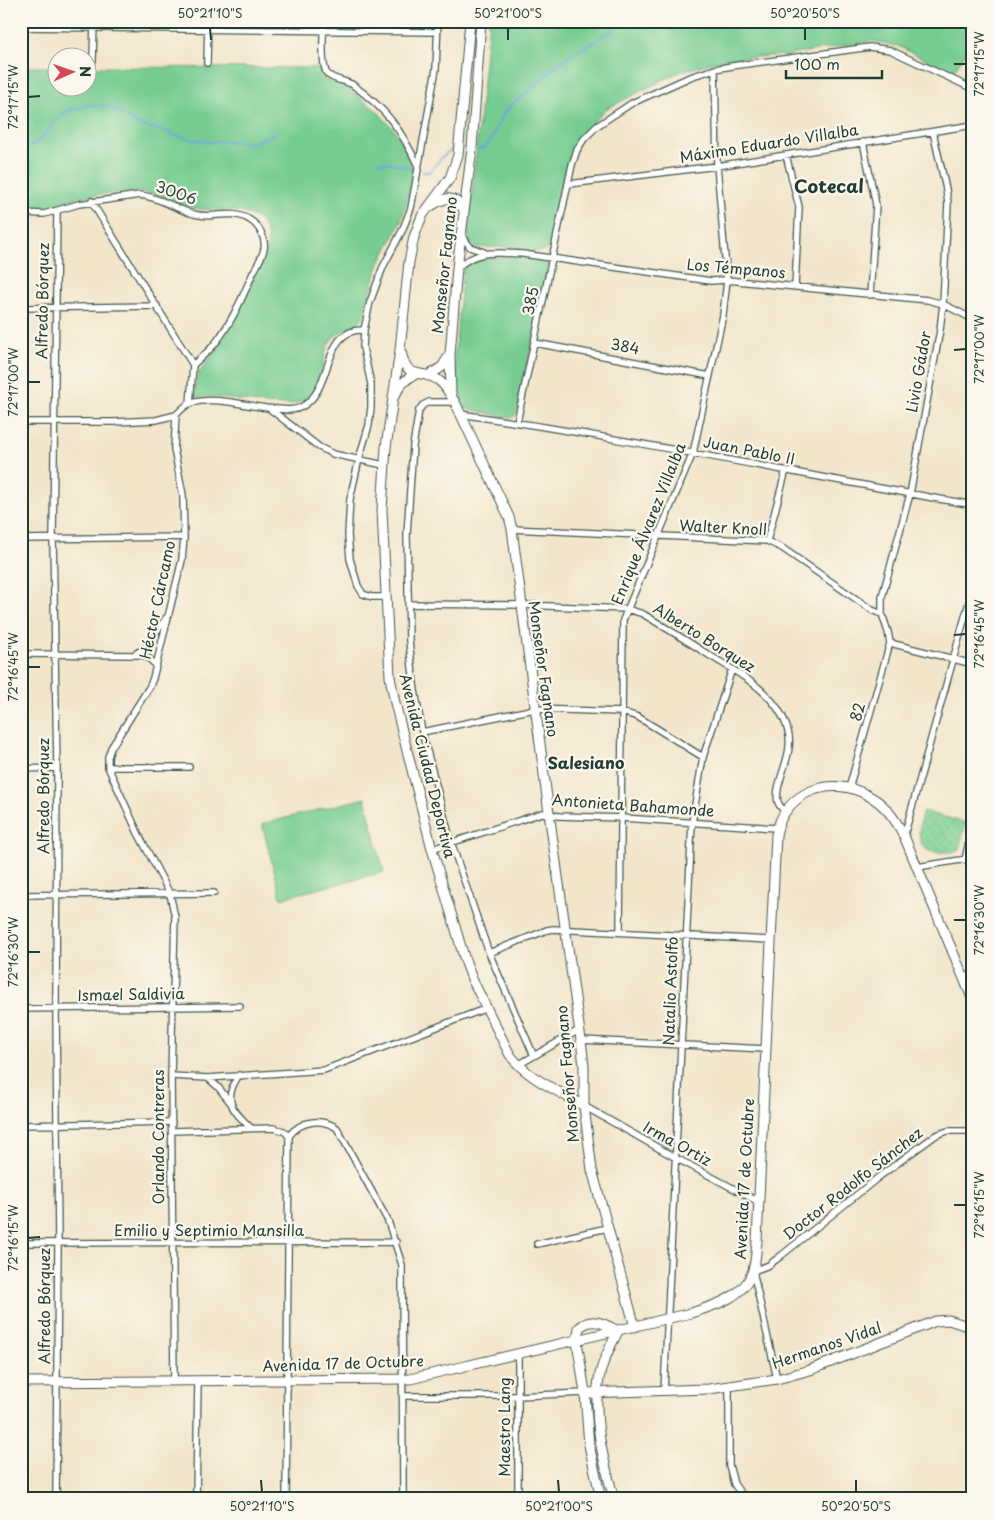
<svg xmlns="http://www.w3.org/2000/svg" width="994" height="1520" font-family="'Playpen Sans',sans-serif">
<defs>
<pattern id="park-dots" width="8" height="8" patternUnits="userSpaceOnUse" patternTransform="scale(1.25)"><rect width="8" height="8" fill="#76cc91"/><path d="M2 2h.1M6 6h.1" fill="none" stroke="#60a777" stroke-width="1.8" stroke-linecap="round"/></pattern>
</defs>
<rect width="100%" height="100%" fill="#fbf7ec"/>
<filter id="ink" filterUnits="userSpaceOnUse"><feTurbulence type="fractalNoise" baseFrequency=".02" numOctaves="2"/><feDisplacementMap in="SourceGraphic" scale="10" xChannelSelector="R" yChannelSelector="G"/><feConvolveMatrix kernelMatrix="1 2 1 2 8 2 1 2 1" color-interpolation-filters="sRGB"/></filter>
<filter id="wash" filterUnits="userSpaceOnUse"><feTurbulence type="fractalNoise" baseFrequency=".0096" numOctaves="4" result="noise"/><feDisplacementMap in="SourceGraphic" scale="20" xChannelSelector="R" yChannelSelector="G"/><feGaussianBlur stdDeviation="1.12" result="paint"/><feColorMatrix in="noise" values="0 0 0 0 0 0 0 0 0 0 0 0 0 0 0 0 0 1.4 0 .05"/><feComposite in="paint" operator="in"/></filter>
<g filter="url(#wash)">
<rect width="100%" height="100%" fill="#f2e5ca"/>
<path fill="#76cc91" stroke="#4a8462" d="M 489,21 L 973,21 L 973,53 L 966,52 L 953,73 L 898,46 L 872,41 L 788,55 L 725,59 L 679,72 L 606,109 L 581,135 L 568,161 L 552,243 L 548,249 C 534,256 516,248 501,247 C 491,247 482,248 473,247 L 469,241 L 468,232 Z
M 21,67 L 57,67 L 58,88 L 88,88 L 88,67 L 318,68 L 325,80 L 344,85 L 377,111 L 395,131 L 410,156 L 414,167 L 414,175 L 401,222 L 378,267 L 363,317 C 356,330 338,328 330,342 C 321,357 324,378 313,393 C 292,420 227,391 193,398 L 196,381 L 198,375 L 229,330 L 267,251 C 273,205 231,212 200,209 C 178,207 160,191 137,192 C 119,192 90,195 73,199 C 66,201 59,205 52,208 C 42,211 31,210 21,209 Z
M 507,257 L 544,259 L 549,262 L 518,410 L 515,416 L 510,418 L 464,408 L 455,392 L 453,373 L 463,270 C 471,255 492,258 507,257 Z
M 365,798 L 384,872 L 281,898 L 262,824 Z"/>
<path fill="url(#park-dots)" stroke="#4a8462" d="M 923,811 L 966,823 L 959,849 C 955,852 950,852 944,852 C 915,856 917,831 923,811 Z"/>
<g fill="none" stroke-linecap="round" stroke-linejoin="round">
<path stroke="#6ca6dc" stroke-width="2" d="M 21,148 L 31,146 L 38,142 L 58,118 L 67,111 L 89,105 L 110,107 L 139,125 L 167,132 L 180,137 L 207,142 L 231,141 L 251,143 L 276,133
M 479,149 L 485,148 L 490,141 L 502,116 L 511,105 L 529,92 L 552,69 L 570,55 L 595,42 L 626,21
M 378,162 L 392,163 L 415,170
M 423,172 L 430,172 L 442,157 L 455,147"/>
</g>
</g>
<g filter="url(#ink)">
<g fill="none" stroke-linecap="round" stroke-linejoin="round">
<g stroke="#3f564a" stroke-width="8">
<path id="street" d="M 324,21 C 323,34 321,60 326,72 C 330,80 345,80 353,85 C 386,109 401,129 418,166
M 21,27 L 437,32
M 93,60 L 94,21
M 207,63 L 208,21
M 863,142 L 876,205 L 870,295
M 786,155 L 799,207 L 795,287
M 569,184 L 717,166 L 973,125
M 91,201 L 193,365 L 190,404
M 21,213 L 44,214 L 79,204 L 140,195 C 160,197 175,209 194,214 C 213,220 230,208 250,220 C 259,226 266,237 264,249 C 262,257 257,266 253,273 C 243,296 233,320 217,341 C 211,350 201,357 193,365
M 462,235 L 470,247 L 484,252
M 457,268 C 477,249 497,253 523,254 L 711,281 L 727,280 L 928,300 L 943,304 L 973,319
M 21,308 L 157,306
M 535,343 L 710,376
M 455,402 L 429,402 L 423,405 L 419,410 L 413,446 L 407,534 L 409,641 L 414,684 L 422,732 L 451,842 L 489,953 L 534,1056
M 270,409 L 319,447 L 333,454 L 384,465
M 460,414 C 632,439 802,475 973,505
M 21,422 L 114,422 L 156,420 L 176,415
M 517,422 L 572,165 L 577,150 L 584,139 L 597,126 L 632,103 L 690,77 L 715,69 L 732,66 L 870,47 L 890,50 L 973,89
M 512,529 L 767,541 L 782,548 L 872,610 L 882,614 L 888,632 L 890,643 L 849,788
M 21,539 L 184,537
M 767,541 L 786,470
M 386,597 L 372,597 L 363,594 L 358,586 L 350,559 L 348,535 L 350,499 L 359,459 L 369,425 L 371,407 L 371,384 L 363,348 L 364,330 L 370,302 L 383,267 L 402,231 L 411,208 L 436,69 L 438,21
M 408,604 L 521,605 L 627,609 L 643,614 C 663,626 684,639 704,652 C 736,672 778,692 788,731 C 795,755 773,784 778,802 C 779,806 782,808 784,811
M 882,614 L 882,597 L 910,494 L 940,330 L 943,304 L 948,203 L 946,189 L 933,132
M 890,643 L 973,664
M 21,654 L 140,655 L 147,657 L 156,665
M 135,654 L 145,648 L 166,618
M 422,732 L 535,709 L 622,712 L 638,717 L 703,757
M 108,767 L 189,767
M 21,769 L 57,768
M 904,836 L 973,588
M 432,849 L 542,813 L 559,816 L 622,818 L 777,828
M 965,860 L 973,822
M 917,867 L 973,858
M 21,895 L 214,893
M 620,931 L 623,620 L 693,453 L 723,315 L 727,280 L 717,166 L 715,69
M 489,953 L 547,930 L 553,929 L 771,940
M 963,977 L 973,975
M 21,1009 L 240,1006
M 581,1040 L 766,1049
M 518,1065 L 579,1030
M 239,1075 C 222,1100 232,1110 251,1128
M 171,1076 L 208,1078 L 324,1070 L 487,1008
M 208,1078 L 218,1087 L 230,1102
M 584,1106 L 676,1158 L 759,1202
M 21,1125 L 172,1122
M 172,1131 L 273,1128 L 284,1131 L 289,1136 C 301,1120 321,1118 337,1128 L 388,1221 L 402,1265 L 403,1499
M 21,1243 L 396,1242
M 537,1244 L 607,1228
M 518,1355 L 518,1499
M 777,1379 L 753,1271 L 769,1265 L 782,1255 L 880,1176 L 936,1135 L 948,1131 L 973,1131
M 174,1381 L 171,1076 L 175,917 L 170,894 L 138,833 L 108,767 L 108,757 L 111,748 L 150,686 L 153,678 L 182,560 L 184,537 L 183,495 L 174,449 L 176,415 C 180,411 185,405 191,403 C 219,395 250,408 279,409 C 286,410 294,411 301,407 C 334,392 321,327 364,330
M 729,1387 L 729,1465 L 734,1484 L 745,1499
M 664,1391 L 692,823 L 703,757 L 732,669
M 403,1396 L 517,1396 L 585,1393
M 56,1499 L 58,1244 L 56,1008 L 57,768 L 53,538 L 57,211
M 196,1499 L 198,1381
M 286,1499 L 289,1136"/>
</g>
<g stroke="#3f564a" stroke-width="11">
<path id="secondary" d="M 470,21 L 458,155 L 450,178 L 422,216 L 414,237 L 409,262 L 400,350 L 386,447 L 382,510 L 390,677 L 395,703 L 432,849 L 464,957 L 472,979 L 510,1055 C 528,1079 559,1091 584,1106
M 431,206 C 446,197 453,194 464,210
M 401,352 C 408,383 421,368 438,380 C 446,385 450,395 455,402 L 509,517 L 512,529 L 549,813 L 581,1040 L 584,1066 L 584,1106 L 592,1170 L 635,1327
M 428,376 L 442,367 L 449,356
M 451,394 L 450,355 L 457,268 L 472,148 L 481,21
M 395,395 C 400,385 405,379 416,374
M 21,1382 L 410,1379 L 691,1313 C 713,1306 743,1298 752,1273 C 756,1263 756,1252 757,1241 L 776,835 C 784,791 832,774 869,796 C 885,804 896,820 904,836 L 973,1000
M 585,1393 L 709,1389 L 777,1379 L 810,1370 L 936,1321 L 949,1320 L 973,1328
M 601,1499 L 589,1445 L 585,1393 L 577,1341 L 579,1328 C 592,1316 605,1324 618,1331 C 612,1344 603,1359 600,1374 C 591,1415 603,1459 614,1499"/>
</g>
<use href="#street" stroke="#fff" stroke-width="5.5"/>
<use href="#secondary" stroke="#fff" stroke-width="9"/>
</g>
</g>
<path fill="none" stroke="#1f3d34" stroke-width="2" d="M 210,28 L 211,40M 508,28 L 508,40M 805,28 L 805,40M 954,64 L 966,64M 28,97 L 40,96M 954,350 L 966,349M 28,382 L 40,382M 954,635 L 966,634M 28,667 L 40,667M 954,920 L 966,920M 28,952 L 40,952M 954,1205 L 966,1205M 28,1238 L 40,1237M 261,1480 L 262,1492M 558,1480 L 559,1492M 856,1480 L 856,1492"/>
<g text-anchor="middle" stroke-width="4.5" stroke-linejoin="round" paint-order="stroke">
<g font-size="15" fill="#1f3d34" stroke="#fbf7ec">
<text transform="translate(769 144) rotate(-9)" y="5">Máximo Eduardo Villalba</text>
<text transform="translate(176 193) rotate(20)" y="5">3006</text>
<text transform="translate(445 265) rotate(-84)" y="5">Monseñor Fagnano</text>
<text transform="translate(736 269) rotate(5)" y="5">Los Témpanos</text>
<text transform="translate(43 301) rotate(-89)" y="5">Alfredo Bórquez</text>
<text transform="translate(531 301) rotate(-78)" y="5">385</text>
<text transform="translate(625 347) rotate(11)" y="5">384</text>
<text transform="translate(919 372) rotate(-80)" y="5">Livio Gádor</text>
<text transform="translate(749 451) rotate(11)" y="5">Juan Pablo II</text>
<text transform="translate(649 524) rotate(-68)" y="5">Enrique Álvarez Villalba</text>
<text transform="translate(723 528) rotate(3)" y="5">Walter Knoll</text>
<text transform="translate(158 600) rotate(-78)" y="5">Héctor Cárcamo</text>
<text transform="translate(704 638) rotate(32)" y="5">Alberto Borquez</text>
<text transform="translate(543 669) rotate(82)" y="5">Monseñor Fagnano</text>
<text transform="translate(858 712) rotate(-74)" y="5">82</text>
<text transform="translate(427 766) rotate(76)" y="5">Avenida Ciudad Deportiva</text>
<text transform="translate(44 796) rotate(-90)" y="5">Alfredo Bórquez</text>
<text transform="translate(633 806) rotate(4)" y="5">Antonieta Bahamonde</text>
<text transform="translate(671 991) rotate(-88)" y="5">Natalio Astolfo</text>
<text transform="translate(131 995) rotate(-1)" y="5">Ismael Saldivia</text>
<text transform="translate(568 1074) rotate(-95)" y="5">Monseñor Fagnano</text>
<text transform="translate(159 1137) rotate(-90)" y="5">Orlando Contreras</text>
<text transform="translate(677 1144) rotate(29)" y="5">Irma Ortiz</text>
<text transform="translate(745 1179) rotate(-87)" y="5">Avenida 17 de Octubre</text>
<text transform="translate(853 1184) rotate(-38)" y="5">Doctor Rodolfo Sánchez</text>
<text x="209" y="1236">Emilio y Septimio Mansilla</text>
<text transform="translate(45 1306) rotate(-90)" y="5">Alfredo Bórquez</text>
<text transform="translate(827 1346) rotate(-19)" y="5">Hermanos Vidal</text>
<text transform="translate(343 1364) rotate(-2)" y="5">Avenida 17 de Octubre</text>
<text transform="translate(505 1427) rotate(-90)" y="5">Maestro Lang</text>
</g>
<g font-size="16" font-weight="bold" fill="#1f3d34" stroke="#fbf7ec">
<text x="586" y="769">Salesiano</text>
</g>
<g font-size="18" font-weight="bold" fill="#1f3d34" stroke="#fbf7ec">
<text x="829" y="193">Cotecal</text>
</g>
</g>
<rect width="994" height="1520" fill="none" stroke="#fbf7ec" stroke-width="55"/>
<g transform="translate(72 72) rotate(88)"><circle r="24" fill="#fbf7ec" stroke="#a3ada2"/>
<path d="M0-4L9 19L0 12L-9 19Z" fill="#d1495b"/>
<text y="-8" font-size="14" font-weight="bold" text-anchor="middle" fill="#1f3d34">N</text>
</g>
<path d="M786 70v8h96v-8" fill="none" stroke="#1f3d34" stroke-width="2.5"/>
<text x="794" y="70" font-size="15" fill="#1f3d34" stroke="#fbf7ec" stroke-width="4" paint-order="stroke">100 m</text>
<rect x="28" y="28" width="938" height="1464" fill="none" stroke="#1f3d34" stroke-width="2"/>
<g font-size="12" text-anchor="middle" fill="#1f3d34">
<text x="210" y="18">50°21'10"S</text>
<text x="508" y="18">50°21'00"S</text>
<text x="805" y="18">50°20'50"S</text>
<text transform="translate(980 64) rotate(-90)" y="4">72°17'15"W</text>
<text transform="translate(14 97) rotate(-90)" y="4">72°17'15"W</text>
<text transform="translate(980 349) rotate(-90)" y="4">72°17'00"W</text>
<text transform="translate(14 382) rotate(-90)" y="4">72°17'00"W</text>
<text transform="translate(980 634) rotate(-90)" y="4">72°16'45"W</text>
<text transform="translate(14 667) rotate(-90)" y="4">72°16'45"W</text>
<text transform="translate(980 920) rotate(-90)" y="4">72°16'30"W</text>
<text transform="translate(14 952) rotate(-90)" y="4">72°16'30"W</text>
<text transform="translate(980 1205) rotate(-90)" y="4">72°16'15"W</text>
<text transform="translate(14 1238) rotate(-90)" y="4">72°16'15"W</text>
<text x="262" y="1511">50°21'10"S</text>
<text x="559" y="1511">50°21'00"S</text>
<text x="856" y="1511">50°20'50"S</text>
</g>
</svg>
